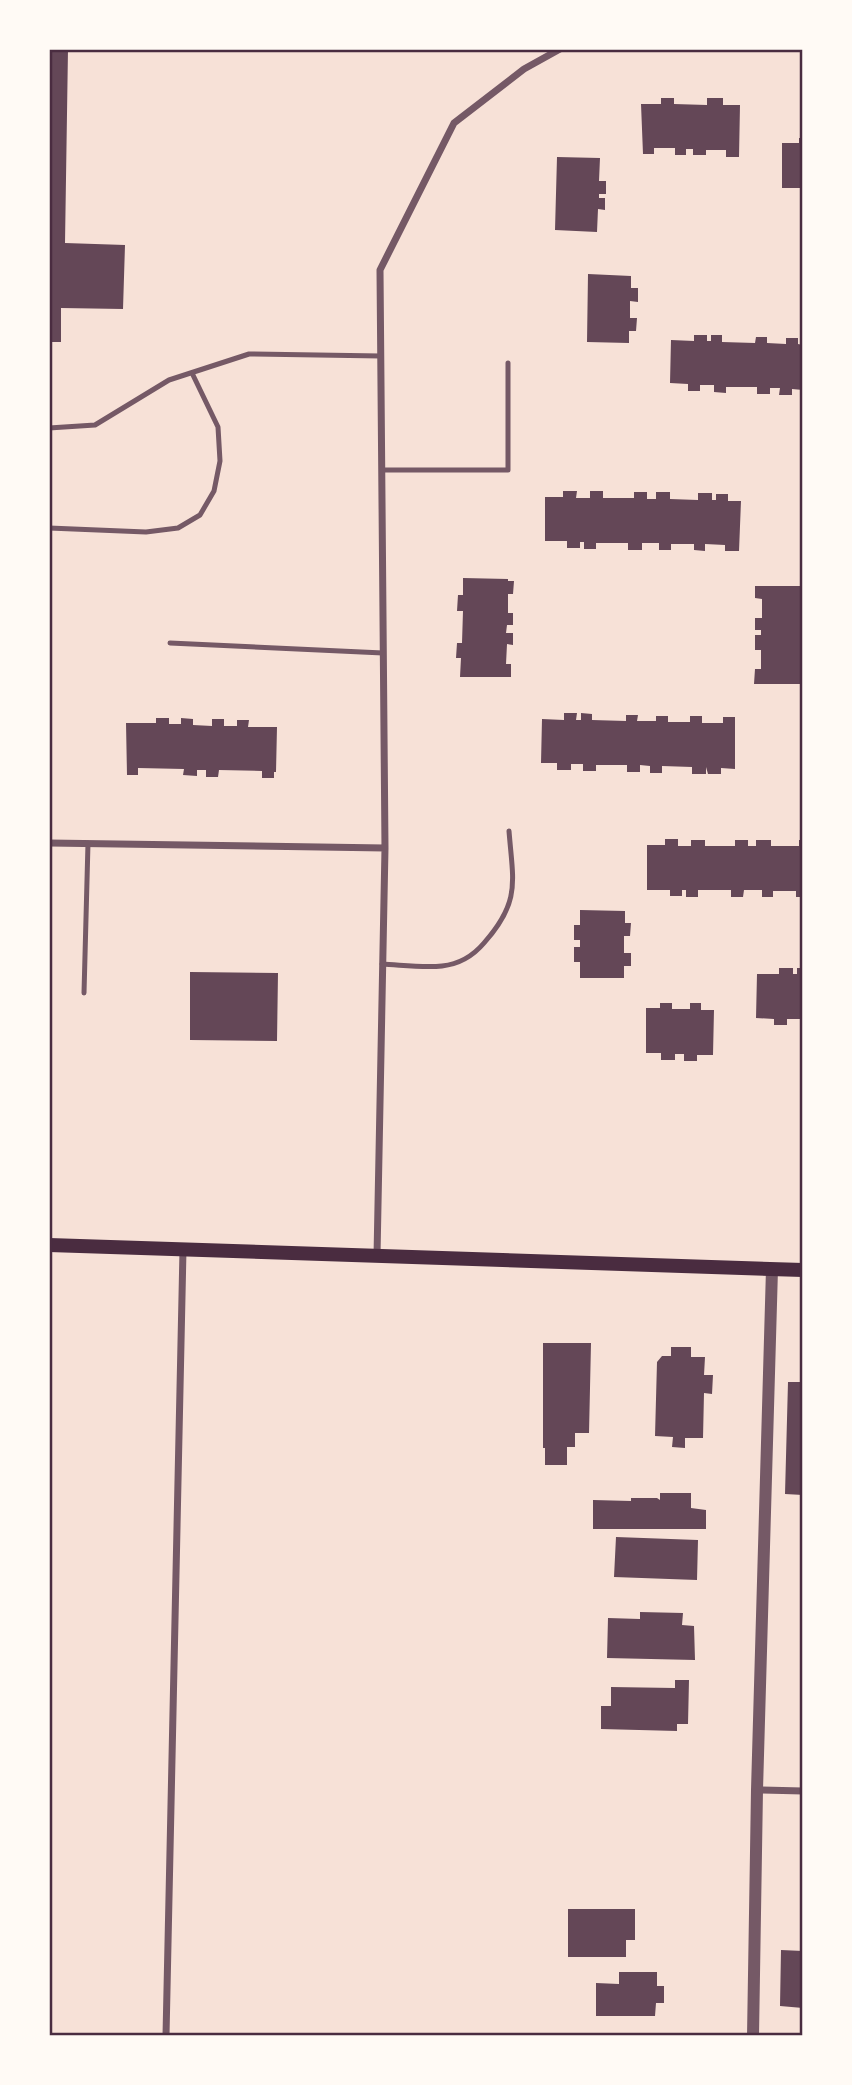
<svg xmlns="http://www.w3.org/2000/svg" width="852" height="2085" font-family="'Noto Sans',sans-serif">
<rect width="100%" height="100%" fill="#f7e1d7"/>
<path fill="#644757" d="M 49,49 L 68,49 L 65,243 L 125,245 L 123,309 L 61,308 L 61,342 L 49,342 Z
M 661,98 L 674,98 L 674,104 L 707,105 L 707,98 L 723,98 L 723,105 L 740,105 L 739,157 L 726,157 L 726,150 L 706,150 L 706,155 L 693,155 L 693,149 L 686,149 L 686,155 L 675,155 L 675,148 L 654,148 L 654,154 L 643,154 L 641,104 L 661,104 Z
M 799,138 L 803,138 L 803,188 L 782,188 L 782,143 L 799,143 Z
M 557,157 L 600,158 L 599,181 L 606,181 L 606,194 L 599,194 L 599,198 L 605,198 L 605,210 L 598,209 L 597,232 L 555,230 Z
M 588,274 L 631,276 L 631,288 L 638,288 L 638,302 L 630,301 L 630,318 L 637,318 L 636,331 L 629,331 L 629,343 L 587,342 Z
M 694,335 L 707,335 L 707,341 L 711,341 L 711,335 L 722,335 L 722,342 L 755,343 L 756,337 L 767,337 L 767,343 L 786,344 L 786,338 L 798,338 L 798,344 L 803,345 L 803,390 L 792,389 L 792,395 L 779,395 L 780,388 L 770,388 L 770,394 L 757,394 L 757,387 L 726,387 L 726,393 L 714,392 L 714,385 L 700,385 L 700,391 L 688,391 L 688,384 L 670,383 L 671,340 L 694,341 Z
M 563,491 L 577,491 L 576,498 L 590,498 L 590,491 L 603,491 L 603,498 L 634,498 L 634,492 L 647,492 L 647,499 L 656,499 L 656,492 L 670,492 L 670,499 L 698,500 L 698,493 L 712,493 L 712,500 L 716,500 L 716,494 L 728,494 L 728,501 L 741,501 L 739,551 L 725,551 L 725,545 L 705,544 L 705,551 L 694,550 L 694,544 L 671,544 L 671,550 L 659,550 L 659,543 L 642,543 L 642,550 L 628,550 L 628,543 L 596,543 L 596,549 L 584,549 L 584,542 L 580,542 L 580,548 L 567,548 L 567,541 L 545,541 L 545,497 L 563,497 Z
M 463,578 L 508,579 L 508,581 L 514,581 L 513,594 L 508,594 L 508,613 L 513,613 L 513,625 L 507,625 L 506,633 L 513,633 L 513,645 L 507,644 L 506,664 L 511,664 L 511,677 L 460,677 L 461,658 L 456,658 L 457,643 L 462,643 L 463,611 L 457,611 L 458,595 L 463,595 Z
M 755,586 L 803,586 L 803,684 L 754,684 L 755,669 L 761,669 L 761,650 L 755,650 L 755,635 L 761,635 L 761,630 L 755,630 L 755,618 L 762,618 L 762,599 L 755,598 Z
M 564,713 L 577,713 L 576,720 L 581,720 L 581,713 L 592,714 L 592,720 L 626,721 L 626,715 L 638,715 L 637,721 L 656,721 L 656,716 L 668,716 L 668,722 L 690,722 L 690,716 L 702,716 L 702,723 L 723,723 L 723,717 L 735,717 L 735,769 L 721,768 L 721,774 L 708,774 L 706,767 L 706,774 L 692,774 L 692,767 L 662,766 L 662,773 L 650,773 L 650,766 L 640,765 L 640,772 L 627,772 L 627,765 L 596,765 L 596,771 L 583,771 L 583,764 L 571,764 L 571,770 L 557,770 L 557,763 L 541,763 L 542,719 L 564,720 Z
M 156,718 L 169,718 L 169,724 L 181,724 L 181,718 L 193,719 L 193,725 L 212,726 L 212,719 L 224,719 L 224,726 L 237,726 L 237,720 L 249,720 L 248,727 L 277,727 L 276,772 L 274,772 L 274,778 L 262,778 L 262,771 L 219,770 L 218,777 L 206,777 L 206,770 L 197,770 L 197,776 L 183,775 L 184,769 L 138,768 L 138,775 L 127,775 L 126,723 L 156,723 Z
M 665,839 L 678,839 L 678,846 L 691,846 L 691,840 L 705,840 L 705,846 L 735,846 L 735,840 L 748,840 L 748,846 L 756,846 L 756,840 L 771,840 L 771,846 L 799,846 L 799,840 L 803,840 L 803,897 L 796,897 L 796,891 L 773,891 L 773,897 L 762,897 L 762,890 L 744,890 L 743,897 L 731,897 L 731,890 L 698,890 L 698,897 L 686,897 L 686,890 L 682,890 L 682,896 L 670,896 L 670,890 L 647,890 L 647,845 L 665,845 Z
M 580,910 L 625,911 L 625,923 L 631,923 L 630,936 L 624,936 L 624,953 L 631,953 L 631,966 L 624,966 L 624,978 L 580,978 L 580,962 L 574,962 L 574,947 L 580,947 L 580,940 L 574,940 L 574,925 L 580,925 Z
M 779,968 L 793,968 L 793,974 L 797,974 L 797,968 L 803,968 L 803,1026 L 800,1026 L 800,1019 L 787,1019 L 787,1025 L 774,1025 L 774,1019 L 756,1018 L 757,974 L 779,974 Z
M 190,972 L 278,973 L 277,1041 L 190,1040 Z
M 660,1003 L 672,1003 L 672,1009 L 690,1009 L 690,1003 L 701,1003 L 701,1010 L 714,1010 L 713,1055 L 697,1055 L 697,1061 L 684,1061 L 684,1054 L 675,1054 L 675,1060 L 661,1060 L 661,1053 L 646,1053 L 646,1008 L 660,1008 Z
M 543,1343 L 591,1343 L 589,1433 L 575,1433 L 575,1447 L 567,1447 L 567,1465 L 545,1465 L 545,1448 L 543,1448 Z
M 671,1347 L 691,1347 L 691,1357 L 705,1357 L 704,1375 L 713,1375 L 712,1394 L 704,1393 L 703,1438 L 685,1438 L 685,1448 L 672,1447 L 673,1437 L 655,1436 L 657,1362 L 662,1356 L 671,1356 Z
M 788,1382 L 803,1382 L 803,1495 L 785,1494 Z
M 660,1493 L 691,1493 L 691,1508 L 706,1510 L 706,1529 L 593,1529 L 593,1500 L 631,1501 L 631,1498 L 657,1498 L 660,1500 Z
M 616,1537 L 698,1540 L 697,1580 L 614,1577 Z
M 640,1612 L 683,1613 L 682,1625 L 694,1626 L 695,1660 L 607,1658 L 608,1618 L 640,1619 Z
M 675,1680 L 689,1680 L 688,1724 L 677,1724 L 677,1731 L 601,1729 L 601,1706 L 611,1706 L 611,1687 L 675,1688 Z
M 568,1909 L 635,1909 L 635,1940 L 626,1940 L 626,1957 L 568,1957 Z
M 781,1950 L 803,1951 L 803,2008 L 780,2006 Z
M 619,1972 L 657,1972 L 657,1986 L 664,1986 L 664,2003 L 656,2003 L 655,2016 L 596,2016 L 596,1983 L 619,1984 Z"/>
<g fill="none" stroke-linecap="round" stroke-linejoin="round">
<path stroke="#755966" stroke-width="5" d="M 49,428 L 95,425 L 169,380 L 249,354 L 381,356
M 382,470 L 508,470 L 508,363
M 49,528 L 146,532 L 178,528 L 200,515 L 214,491 L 220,461 L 218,427 L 192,373
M 170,643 L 383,653
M 382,964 C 402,965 423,968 442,966 C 460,964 473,956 484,943 C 521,901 513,882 509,831
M 84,993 L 88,843"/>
<path stroke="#755966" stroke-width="7" d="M 49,843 L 385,848
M 377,1256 L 385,848 L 380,270 L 454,123 L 524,69 L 560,49
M 757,1790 L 803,1791
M 166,2036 L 183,1250"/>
<path stroke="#755966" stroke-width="12" d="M 753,2036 L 757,1790 L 772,1269"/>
<path stroke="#4a2c40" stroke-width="14" d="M 49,1245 L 803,1270"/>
</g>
<rect width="852" height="2085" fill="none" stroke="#fffaf5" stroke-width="102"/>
<rect x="51" y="51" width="750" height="1983" fill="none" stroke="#4a2c40" stroke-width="2.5"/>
</svg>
